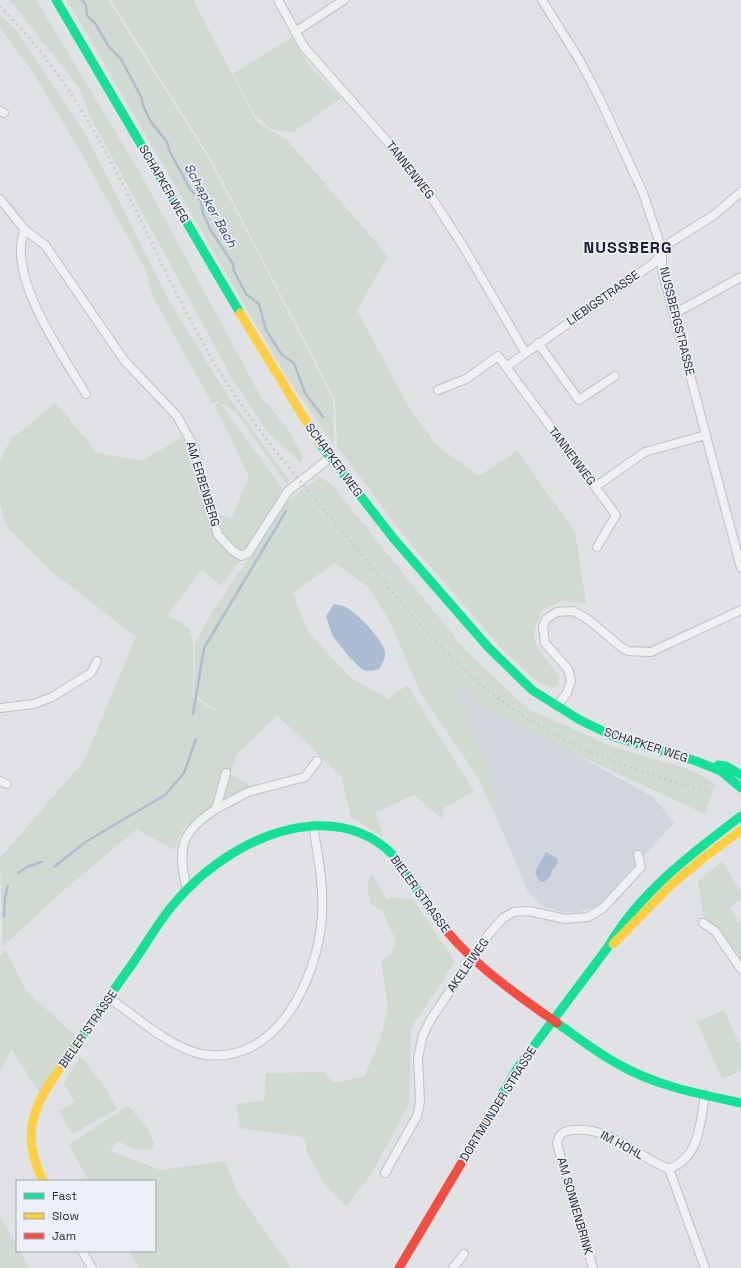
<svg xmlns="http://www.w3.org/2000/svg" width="741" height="1268" font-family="'Space Grotesk',sans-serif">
<rect width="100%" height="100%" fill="#e0e2e5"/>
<path fill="#d1d5dc" d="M 462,688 L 487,708 L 553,742 L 653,797 L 674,823 L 598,906 L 576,913 L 561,912 L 542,906 L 528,892 L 499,823 L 491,768 L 468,722 L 474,718 L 455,694 Z"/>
<path fill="#d0dad0" d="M 10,0 L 36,0 L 140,173 L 261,397 L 285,425 L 303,456 L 301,463 L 266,430 L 233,380 L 90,116 L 80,89 Z
M 67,0 L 108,0 L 209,159 L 333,399 L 334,445 L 286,376 Z
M 111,0 L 193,0 L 257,122 L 287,140 L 388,256 L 357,310 L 408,406 L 437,446 L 479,476 L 517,451 L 575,532 L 586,603 L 562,601 L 542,610 C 524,645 541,650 559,676 L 557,686 L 551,688 L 535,680 L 503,650 L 405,537 L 337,446 L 335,399 L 210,157 Z
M 0,15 L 16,30 L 86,135 L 172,306 L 228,396 L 289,480 L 287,485 L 236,412 L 220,403 L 286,494 L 221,586 L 202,569 L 168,615 L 189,628 L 193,643 L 193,697 L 217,712 L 227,733 L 217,711 L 194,695 L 195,643 L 210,616 L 286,502 L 320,477 L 331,484 L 466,651 L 528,709 L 613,747 L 685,768 L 701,775 L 715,784 L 705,814 L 571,752 L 487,708 L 462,688 L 455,694 L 474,717 L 468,723 L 491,768 L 499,823 L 477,776 L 420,692 L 391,623 L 369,588 L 335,563 L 293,593 L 308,632 L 351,678 L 388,699 L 407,685 L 474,791 L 444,808 L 442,819 L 414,795 L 376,812 L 383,837 L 351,817 L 341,776 L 277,715 L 237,754 L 230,774 L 253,787 L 208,808 L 182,831 L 174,850 L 137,829 L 64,890 L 3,946 L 0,858 L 84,761 L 136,637 L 50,570 L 6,526 L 0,503 L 0,462 L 10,440 L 56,403 L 97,453 L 142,461 L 182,437 L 216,513 L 231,519 L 249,476 L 215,406 L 219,402 L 212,403 L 153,297 L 146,270 L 79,149 L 36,77 L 0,28 Z
M 292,37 L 310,67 L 341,98 L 293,132 L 271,129 L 255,115 L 233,74 Z
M 722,861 L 741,893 L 741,899 L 729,908 L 741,924 L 741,965 L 704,919 L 698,881 Z
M 372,875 L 387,899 L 392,897 L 413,899 L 455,962 L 411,1028 L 409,1104 L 370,1176 L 346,1206 L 324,1183 L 307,1152 L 305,1141 L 302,1137 L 240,1128 L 236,1104 L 264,1101 L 266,1073 L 324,1072 L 333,1083 L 364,1077 L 380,1040 L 388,1006 L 381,961 L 392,953 L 396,941 L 383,912 L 371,904 L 368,892 L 368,881 Z
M 6,950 L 25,989 L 76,1037 L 40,1093 L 11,1049 L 0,1071 L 0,955 Z
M 724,1010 L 741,1047 L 741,1071 L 722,1079 L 697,1022 Z
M 80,1056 L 104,1086 L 117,1109 L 72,1134 L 59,1111 L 75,1102 L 64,1083 Z
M 128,1106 L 147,1127 L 154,1143 L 152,1149 C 139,1153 130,1147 118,1141 L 110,1151 L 161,1170 L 225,1161 L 237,1192 L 291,1268 L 139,1268 L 129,1251 L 155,1251 L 155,1181 L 89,1181 L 69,1145 Z
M 0,1216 L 17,1246 L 17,1251 L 20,1251 L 29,1268 L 0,1268 Z"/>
<path fill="#acbcd3" d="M 334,604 C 337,605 340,605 343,606 C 355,610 380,637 384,649 C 387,656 383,663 379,669 L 371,671 L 363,670 L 350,658 L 332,635 L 326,616 Z
M 546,852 L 557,858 L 558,863 L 551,872 L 551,875 L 544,882 L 539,881 L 535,872 Z"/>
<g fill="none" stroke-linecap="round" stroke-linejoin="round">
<path stroke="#acbcd3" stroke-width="2.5" d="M 82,0 L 86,5 L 87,16 L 95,23 L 109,47 L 121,59 L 141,97 L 144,108 L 151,122 L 167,142 L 169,150 L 190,189 L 201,201 L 203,213 L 210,229 L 233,264 L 234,271 L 246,294 L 259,304 L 266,330 L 282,355 L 294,363 L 305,393 L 323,417
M 193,714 L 204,648 L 286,511
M 55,866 L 87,841 L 165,795 L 184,773 L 196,739
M 18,873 L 27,867 L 41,862
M 4,916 L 5,897 L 8,886"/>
<g stroke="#bec0c3" stroke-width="10">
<path id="street" d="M 278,0 L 304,47 L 386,140 L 430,195 L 463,246 L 525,352
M 542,0 L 580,61 L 599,97 L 643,193 L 662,250 L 662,269 L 741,568
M 295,32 L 344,0
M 0,111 L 4,113
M 0,199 L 25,230 L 45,245 L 124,360 L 177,416 L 194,447 L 208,504 L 218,535 L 232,550 L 241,556 L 248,553 L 288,491 L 330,458
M 25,230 C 5,274 63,356 86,394
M 674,314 L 741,277
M 538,343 L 579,400 L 615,376
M 506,367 L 654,263 L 668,244 L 714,215 L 741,192
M 438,390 L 466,379 L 498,356 L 616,515 L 597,547
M 595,487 L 645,452 L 706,435
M 557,706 L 567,693 L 571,681 L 568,669 L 545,643 L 543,627 L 546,619 L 557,612 L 573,611 L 589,620 L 621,647 L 628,651 L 651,652 L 741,610
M 0,708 L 34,704 L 52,697 L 91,673 L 97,661
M 0,781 L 7,784
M 216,809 L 248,792 L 305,777 L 317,761
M 187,889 C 177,849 180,832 216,809 L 226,773
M 703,923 L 715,931 L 741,969
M 109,998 C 135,1016 171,1048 201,1054 C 277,1068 318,977 322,916 C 324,886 318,855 313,826
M 669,1169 L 705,1268
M 385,1173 L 417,1116 L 420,1102 L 418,1057 L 423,1035 L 431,1019 L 488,935 L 503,918 L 514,912 L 529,911 L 565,919 L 588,917 L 603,908 L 641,867 L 638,855
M 82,1251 L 92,1268
M 453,1268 L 464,1254
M 593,1268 L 557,1144 C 559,1134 562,1131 573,1130 C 610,1126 637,1157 669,1169 C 700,1157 700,1124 705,1095"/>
</g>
<use href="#street" stroke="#eff0f2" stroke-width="8"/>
<path stroke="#16e098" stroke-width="9" d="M 56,0 L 240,313
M 320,444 L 394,539 L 488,647 L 532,690 L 580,720 L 615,737 L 696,761 L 721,771 L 741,788
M 718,765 L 726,766 L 741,775
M 557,1023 C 577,1037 597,1053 618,1064 C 656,1086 699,1094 741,1103
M 72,1051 C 92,1021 112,992 133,963 C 146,944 158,923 172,906 C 206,865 258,830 312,826 C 343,824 372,833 394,856 L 435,916
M 490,1115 L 518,1067 L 608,947 C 639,893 692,853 741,816"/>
<path stroke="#ffcf43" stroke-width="9" d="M 240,313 L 320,444
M 613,944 L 672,884 L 706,856 L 741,830
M 43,1181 C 15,1125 41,1096 72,1051"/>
<path stroke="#f24e42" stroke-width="9" d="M 435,916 C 467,961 512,991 557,1023
M 399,1268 L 490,1115"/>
<path stroke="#c8cacd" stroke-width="2.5" stroke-dasharray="2 4" stroke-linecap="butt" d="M 0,6 C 25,32 49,60 69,91 C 122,170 156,260 203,343 C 241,413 292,472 343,532 C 384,581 423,633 471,676 C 541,738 621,768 710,792"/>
</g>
<g text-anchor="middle" stroke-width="3.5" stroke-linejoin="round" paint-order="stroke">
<g font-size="12" fill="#262d40" stroke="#edf0f6">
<text transform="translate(410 170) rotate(52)" y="4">TANNENWEG</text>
<text transform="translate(164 184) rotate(60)" y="4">SCHAPKER WEG</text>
<text transform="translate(603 298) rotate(-35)" y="4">LIEBIGSTRASSE</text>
<text transform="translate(677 321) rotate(76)" y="4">NUSSBERGSTRASSE</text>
<text transform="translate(572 456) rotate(53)" y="4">TANNENWEG</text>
<text transform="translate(334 460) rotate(54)" y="4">SCHAPKER WEG</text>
<text transform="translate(203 484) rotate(73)" y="4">AM ERBENBERG</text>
<text transform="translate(646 745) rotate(18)" y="4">SCHAPKER WEG</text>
<text transform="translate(420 894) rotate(54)" y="4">BIELER STRASSE</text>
<text transform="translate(468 965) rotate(-55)" y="4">AKELEIWEG</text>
<text transform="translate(88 1029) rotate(-55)" y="4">BIELER STRASSE</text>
<text transform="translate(498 1104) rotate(-58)" y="4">DORTMUNDER STRASSE</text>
<text transform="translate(622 1145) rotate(28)" y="4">IM HOHL</text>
<text transform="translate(575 1206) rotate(74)" y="4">AM SONNENBRINK</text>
</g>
<g font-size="13" font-style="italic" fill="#2d4976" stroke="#edf0f6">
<text transform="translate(211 205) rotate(61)" y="5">Schapker Bach</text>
</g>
<g font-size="16" font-weight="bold" letter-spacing="1" fill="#181f30" stroke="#edf0f6">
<text x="628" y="253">NUSSBERG</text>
</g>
</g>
<rect x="16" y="1180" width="140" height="72" fill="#edf0f6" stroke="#9da2ad"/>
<rect x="24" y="1193" width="20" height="6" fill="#16e098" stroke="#9da2ad"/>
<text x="52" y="1200" font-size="12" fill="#262d40">Fast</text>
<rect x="24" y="1213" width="20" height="6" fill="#ffcf43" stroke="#9da2ad"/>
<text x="52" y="1220" font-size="12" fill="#262d40">Slow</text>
<rect x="24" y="1233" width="20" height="6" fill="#f24e42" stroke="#9da2ad"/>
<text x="52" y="1240" font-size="12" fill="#262d40">Jam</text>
</svg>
